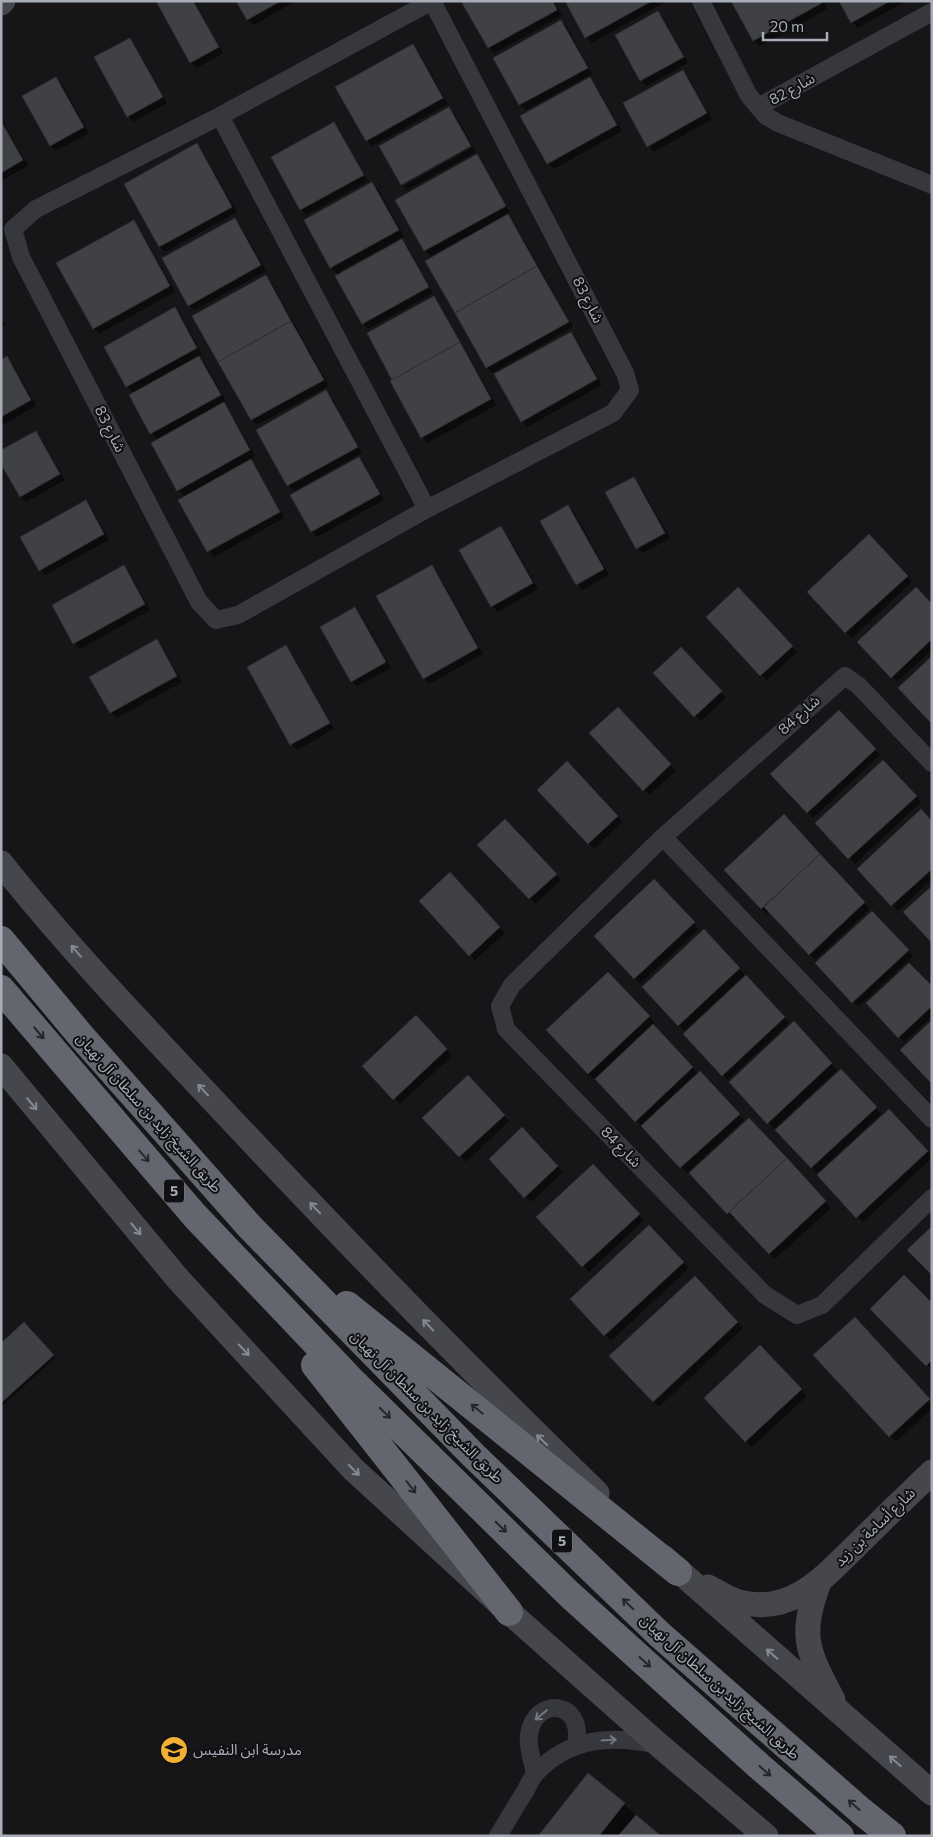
<svg xmlns="http://www.w3.org/2000/svg" width="933" height="1837" font-family="Commissioner,'Noto Sans Arabic',sans-serif">
<rect width="100%" height="100%" fill="#161618"/>
<path fill="#0007" d="M 157,1 L 194,1 L 223,53 L 197,68 L 191,63 Z
M 238,1 L 296,1 L 254,25 L 248,20 Z
M 467,1 L 554,1 L 562,16 L 494,53 L 489,48 L 464,3 Z
M 566,1 L 666,1 L 666,2 L 592,43 L 586,37 Z
M 733,1 L 822,1 L 827,9 L 760,46 L 754,40 Z
M 840,1 L 906,1 L 858,28 L 852,22 Z
M 658,13 L 664,19 L 688,63 L 647,86 L 641,81 L 617,36 Z
M 561,22 L 567,27 L 592,74 L 526,110 L 520,105 L 495,59 Z
M 129,39 L 135,45 L 167,103 L 133,122 L 128,116 Z
M 413,46 L 418,51 L 448,104 L 372,146 L 367,140 Z
M 683,72 L 688,77 L 712,119 L 654,152 L 648,146 Z
M 56,78 L 62,84 L 89,133 L 56,151 L 51,146 L 24,96 Z
M 590,79 L 595,84 L 622,131 L 554,169 L 548,163 Z
M 449,108 L 455,114 L 472,145 L 402,183 Z
M 1,118 L 28,166 L 1,181 Z
M 334,123 L 339,129 L 368,181 L 307,215 L 301,209 L 272,157 Z
M 197,145 L 202,151 L 237,212 L 165,252 L 160,247 Z
M 473,147 L 476,152 L 407,190 L 403,186 Z
M 476,156 L 482,162 L 510,212 L 506,214 L 513,221 L 573,327 L 493,373 L 487,367 L 466,239 L 465,237 L 431,256 L 425,251 L 397,200 Z
M 372,184 L 378,189 L 404,236 L 341,271 L 342,273 L 401,240 L 407,246 L 433,293 L 368,329 L 363,323 L 339,275 L 331,267 L 306,220 Z
M 234,219 L 240,225 L 266,271 L 195,310 L 189,305 Z
M 133,222 L 139,228 L 175,292 L 99,334 L 94,328 Z
M 265,276 L 271,282 L 329,386 L 257,425 L 252,420 Z
M 434,297 L 439,303 L 496,405 L 428,443 L 422,437 Z
M 174,309 L 180,314 L 202,354 L 198,356 L 205,363 L 226,401 L 222,402 L 229,410 L 255,456 L 249,460 L 256,467 L 284,518 L 214,557 L 208,551 L 185,497 L 178,490 L 158,440 L 151,433 L 134,393 L 127,386 Z
M 1,318 L 5,325 L 1,327 Z
M 571,333 L 576,339 L 602,385 L 527,427 L 522,421 Z
M 7,358 L 13,364 L 36,406 L 1,426 L 1,361 Z
M 326,392 L 332,398 L 362,453 L 294,491 L 288,485 Z
M 36,432 L 41,438 L 65,480 L 26,502 L 21,496 Z
M 358,458 L 364,464 L 384,500 L 317,537 L 312,531 Z
M 634,478 L 639,484 L 670,538 L 643,553 L 637,548 Z
M 86,502 L 91,507 L 109,540 L 45,575 L 40,570 Z
M 568,506 L 574,512 L 609,575 L 583,590 L 577,584 Z
M 501,528 L 507,534 L 538,589 L 498,612 L 492,606 Z
M 874,541 L 912,582 L 852,638 L 808,592 Z
M 123,566 L 129,572 L 150,610 L 80,649 L 74,643 Z
M 432,567 L 437,572 L 483,654 L 429,684 L 424,678 Z
M 744,594 L 797,652 L 767,680 L 761,675 Z
M 932,605 L 932,650 L 897,682 L 892,677 Z
M 355,609 L 361,615 L 391,668 L 357,686 L 352,681 Z
M 157,641 L 162,646 L 182,682 L 117,718 L 111,713 L 91,677 Z
M 286,646 L 291,652 L 334,729 L 297,750 L 291,744 L 249,667 Z
M 686,654 L 726,698 L 701,721 L 695,716 Z
M 839,711 L 880,755 L 813,818 L 772,774 Z
M 623,714 L 676,771 L 649,795 L 644,790 Z
M 889,767 L 921,802 L 855,864 L 817,823 Z
M 572,768 L 622,822 L 594,849 L 588,843 Z
M 789,822 L 870,909 L 815,960 L 770,911 L 767,914 L 726,870 Z
M 932,822 L 932,879 L 898,911 L 859,869 Z
M 511,826 L 561,880 L 535,904 L 479,845 Z
M 456,880 L 505,933 L 475,960 L 470,955 Z
M 660,887 L 699,929 L 640,984 L 635,978 Z
M 878,918 L 913,956 L 858,1007 L 853,1002 Z
M 704,931 L 745,975 L 684,1031 L 643,987 Z
M 614,979 L 655,1023 L 652,1025 L 699,1075 L 706,1079 L 744,1120 L 687,1173 L 596,1078 L 594,1079 L 588,1074 Z
M 752,983 L 789,1023 L 728,1080 L 723,1075 Z
M 932,988 L 932,1016 L 904,1042 L 899,1037 Z
M 416,1017 L 452,1056 L 400,1104 L 363,1066 Z
M 799,1029 L 837,1070 L 774,1129 L 730,1082 Z
M 841,1071 L 881,1114 L 817,1173 L 777,1130 Z
M 474,1082 L 509,1121 L 466,1162 L 424,1118 Z
M 889,1110 L 932,1156 L 932,1158 L 863,1222 L 819,1175 Z
M 754,1125 L 831,1208 L 775,1259 L 735,1216 L 733,1219 L 728,1213 Z
M 528,1134 L 563,1172 L 531,1202 L 490,1159 Z
M 593,1166 L 644,1220 L 589,1272 L 537,1217 Z
M 655,1232 L 689,1268 L 611,1341 L 571,1299 Z
M 695,1277 L 743,1328 L 659,1407 L 611,1356 Z
M 932,1304 L 932,1370 L 872,1309 Z
M 24,1324 L 55,1358 L 1,1407 L 1,1344 Z
M 860,1324 L 932,1402 L 932,1408 L 896,1442 L 815,1355 Z
M 760,1346 L 807,1396 L 752,1447 L 705,1398 Z
M 624,1804 L 659,1836 L 540,1836 Z"/>
<path fill="#404145" stroke="#303034" d="M 156,1 L 193,1 L 219,47 L 190,63 Z
M 236,1 L 281,1 L 247,20 Z
M 464,1 L 553,1 L 557,10 L 488,48 L 462,3 Z
M 565,1 L 652,1 L 585,38 Z
M 731,1 L 821,1 L 822,3 L 753,41 Z
M 839,1 L 890,1 L 851,23 Z
M 658,11 L 684,57 L 640,81 L 615,35 Z
M 561,20 L 588,68 L 519,105 L 493,58 Z
M 130,38 L 163,97 L 127,117 L 94,57 Z
M 413,44 L 443,98 L 366,141 L 335,87 Z
M 683,70 L 707,113 L 647,147 L 623,103 Z
M 56,77 L 84,127 L 50,146 L 22,96 Z
M 590,77 L 617,125 L 547,164 L 520,116 Z
M 449,107 L 471,146 L 401,185 L 379,146 Z
M 1,121 L 23,160 L 1,173 Z
M 334,122 L 364,175 L 300,210 L 271,157 Z
M 197,143 L 232,207 L 159,247 L 124,184 Z
M 477,154 L 506,206 L 424,251 L 395,200 Z
M 372,182 L 399,230 L 330,268 L 304,220 Z
M 508,214 L 537,266 L 455,313 L 425,261 Z
M 235,218 L 261,265 L 188,306 L 162,258 Z
M 134,220 L 170,286 L 93,329 L 56,263 Z
M 402,239 L 429,287 L 362,324 L 335,276 Z
M 537,266 L 569,322 L 486,368 L 455,313 Z
M 266,275 L 291,321 L 218,362 L 192,316 Z
M 434,296 L 460,342 L 392,380 L 367,333 Z
M 175,307 L 197,348 L 126,387 L 104,347 Z
M 291,321 L 324,380 L 251,420 L 218,362 Z
M 571,332 L 597,379 L 521,422 L 494,374 Z
M 460,342 L 491,399 L 421,438 L 390,381 Z
M 7,356 L 31,400 L 1,417 L 1,360 Z
M 199,356 L 221,395 L 150,434 L 129,395 Z
M 326,390 L 358,447 L 287,486 L 256,430 Z
M 224,402 L 250,450 L 177,491 L 151,443 Z
M 36,431 L 60,474 L 20,497 L 1,464 L 1,450 Z
M 359,457 L 380,494 L 311,532 L 290,495 Z
M 251,459 L 280,512 L 207,552 L 178,500 Z
M 634,477 L 665,533 L 636,549 L 605,492 Z
M 86,500 L 104,534 L 39,571 L 20,537 Z
M 568,505 L 604,569 L 576,585 L 540,521 Z
M 501,526 L 533,583 L 491,607 L 459,550 Z
M 869,534 L 908,576 L 845,633 L 807,592 Z
M 124,565 L 145,604 L 73,644 L 52,605 Z
M 432,565 L 478,648 L 423,679 L 376,596 Z
M 738,587 L 793,646 L 760,676 L 706,617 Z
M 916,587 L 932,604 L 932,639 L 891,678 L 857,642 Z
M 355,607 L 386,662 L 351,682 L 320,627 Z
M 157,639 L 177,676 L 110,713 L 89,677 Z
M 286,645 L 330,723 L 290,745 L 247,667 Z
M 681,647 L 722,691 L 694,717 L 653,673 Z
M 932,656 L 932,724 L 898,688 Z
M 618,707 L 671,764 L 643,791 L 589,733 Z
M 839,710 L 876,749 L 807,813 L 770,774 Z
M 883,760 L 917,796 L 848,859 L 815,823 Z
M 567,761 L 618,816 L 588,844 L 537,790 Z
M 921,809 L 932,821 L 932,869 L 891,906 L 857,869 Z
M 784,814 L 820,854 L 761,909 L 724,870 Z
M 505,819 L 557,874 L 529,899 L 477,845 Z
M 820,854 L 865,902 L 809,955 L 764,907 Z
M 450,872 L 500,927 L 469,956 L 419,901 Z
M 654,879 L 695,922 L 634,979 L 594,936 Z
M 932,886 L 932,943 L 903,912 Z
M 872,911 L 909,950 L 852,1003 L 815,963 Z
M 704,929 L 740,968 L 678,1026 L 642,987 Z
M 909,963 L 932,986 L 932,1006 L 898,1038 L 866,1003 Z
M 608,972 L 650,1016 L 588,1074 L 546,1030 Z
M 746,975 L 785,1017 L 722,1076 L 683,1034 Z
M 416,1015 L 447,1049 L 393,1100 L 362,1066 Z
M 932,1020 L 932,1084 L 900,1050 Z
M 794,1021 L 832,1063 L 767,1124 L 729,1082 Z
M 653,1024 L 693,1067 L 635,1122 L 595,1079 Z
M 841,1069 L 877,1107 L 811,1168 L 775,1130 Z
M 700,1071 L 740,1114 L 680,1168 L 641,1126 Z
M 468,1075 L 505,1115 L 459,1157 L 422,1118 Z
M 889,1109 L 928,1151 L 856,1218 L 817,1175 Z
M 749,1118 L 787,1158 L 727,1214 L 689,1173 Z
M 522,1127 L 558,1166 L 524,1198 L 489,1159 Z
M 787,1158 L 826,1201 L 769,1254 L 729,1212 Z
M 593,1164 L 640,1214 L 582,1267 L 536,1217 Z
M 649,1225 L 684,1262 L 604,1336 L 570,1299 Z
M 932,1226 L 932,1275 L 907,1250 Z
M 904,1275 L 932,1303 L 932,1360 L 926,1366 L 870,1309 Z
M 695,1276 L 738,1322 L 653,1402 L 609,1356 Z
M 855,1317 L 930,1399 L 889,1437 L 813,1355 Z
M 24,1322 L 54,1355 L 1,1403 L 1,1343 Z
M 760,1345 L 802,1389 L 745,1442 L 704,1398 Z
M 588,1773 L 625,1803 L 599,1836 L 538,1836 Z
M 636,1815 L 661,1836 L 618,1836 Z"/>
<g fill="none" stroke-linecap="round" stroke-linejoin="round">
<path stroke="#37383d" stroke-width="18" d="M 432,1 L 625,373 L 630,390 L 613,413 L 427,509 L 238,615 L 216,620 L 199,602 L 21,257 L 13,229 L 36,209 L 220,116 Z
M 701,1 L 749,96 L 766,116 L 778,123 L 932,185
M 758,107 L 932,12
M 220,116 L 427,509
M 932,763 L 859,686 L 845,676 L 663,837 L 512,985 L 500,1006 L 506,1029 L 765,1295 L 797,1315 L 822,1305 L 932,1198
M 663,837 L 932,1119
M 535,1774 C 533,1762 527,1747 529,1735 C 534,1696 585,1699 576,1745
M 498,1836 C 507,1821 515,1807 524,1793 C 528,1787 531,1778 536,1773 C 570,1737 612,1735 657,1745"/>
<path stroke="#45474d" stroke-width="25" d="M 1,3 L 3,1
M 1,863 C 71,951 149,1032 225,1113 C 346,1242 469,1369 597,1493
M 1,1066 L 178,1279 L 353,1469 L 509,1612 L 660,1746 L 766,1836
M 663,1557 L 932,1793
M 819,1582 C 799,1637 807,1650 833,1700
M 708,1587 C 718,1592 728,1599 739,1602 C 793,1616 826,1575 861,1541 C 884,1518 908,1495 932,1472"/>
<path stroke="#63666e" stroke-width="28" d="M 1,940 L 81,1036 L 250,1227 L 474,1456 L 659,1634 L 861,1811 L 892,1836
M 1,989 L 195,1216 L 350,1379 L 569,1594 L 759,1766 L 840,1836
M 347,1305 L 678,1572
M 315,1365 L 509,1612"/>
</g>
<defs><path id="oneway-shaft" d="M-6 0H5M1.5-3L5.5 0L1.5 3" fill="none" stroke-width="1.6" stroke-linecap="round" stroke-linejoin="round" transform="scale(1.25)"/></defs>
<g stroke="#858993">
<use href="#oneway-shaft" transform="translate(76 951) rotate(-131)"/>
<use href="#oneway-shaft" transform="translate(203 1090) rotate(-133)"/>
<use href="#oneway-shaft" transform="translate(32 1104) rotate(50)"/>
<use href="#oneway-shaft" transform="translate(315 1208) rotate(-134)"/>
<use href="#oneway-shaft" transform="translate(136 1229) rotate(50)"/>
<use href="#oneway-shaft" transform="translate(428 1325) rotate(-134)"/>
<use href="#oneway-shaft" transform="translate(244 1350) rotate(47)"/>
<use href="#oneway-shaft" transform="translate(542 1440) rotate(-136)"/>
<use href="#oneway-shaft" transform="translate(354 1470) rotate(45)"/>
<use href="#oneway-shaft" transform="translate(772 1654) rotate(-139)"/>
<use href="#oneway-shaft" transform="translate(895 1761) rotate(-139)"/>
</g>
<g stroke="#26262a">
<use href="#oneway-shaft" transform="translate(39 1033) rotate(50)"/>
<use href="#oneway-shaft" transform="translate(144 1156) rotate(49)"/>
<use href="#oneway-shaft" transform="translate(477 1409) rotate(-141)"/>
<use href="#oneway-shaft" transform="translate(385 1413) rotate(44)"/>
<use href="#oneway-shaft" transform="translate(411 1487) rotate(52)"/>
<use href="#oneway-shaft" transform="translate(501 1527) rotate(44)"/>
<use href="#oneway-shaft" transform="translate(628 1604) rotate(-136)"/>
<use href="#oneway-shaft" transform="translate(645 1662) rotate(42)"/>
<use href="#oneway-shaft" transform="translate(765 1771) rotate(41)"/>
<use href="#oneway-shaft" transform="translate(854 1805) rotate(-139)"/>
</g>
<g stroke="#757881">
<use href="#oneway-shaft" transform="translate(541 1715) rotate(140)"/>
<use href="#oneway-shaft" transform="translate(609 1740) rotate(-4)"/>
</g>
<defs>
<g id="school-disc" transform="scale(1.4375)"><circle r="9.5" fill="#f2b134" stroke="#111113"/><path d="M0-5L7-2L0 1L-7-2ZM-4 1L0 2.5L4 1V4Q0 6-4 4Z" fill="#111"/></g>
</defs>
<g fill-rule="evenodd">
<use href="#school-disc" x="174" y="1750"/>
</g>
<g text-anchor="middle" stroke-width="4" stroke-linejoin="round" paint-order="stroke">
<g fill="#111113" stroke="#7b7e86" stroke-width="1">
<rect x="164" y="1179.5" width="20" height="23" rx="4"/>
<rect x="552" y="1529.5" width="20" height="23" rx="4"/>
</g>
<g font-size="14" font-weight="bold" fill="#a8adb8">
<text x="174" y="1196">5</text>
<text x="562" y="1546">5</text>
</g>
<g font-size="15" fill="#a8adb8" stroke="#111113">
<text transform="translate(792 89) rotate(-29)" y="5">شارع 82</text>
<text transform="translate(588 300) rotate(63)" y="5">شارع 83</text>
<text transform="translate(110 429) rotate(63)" y="5">شارع 83</text>
<text transform="translate(799 715) rotate(-42)" y="5">شارع 84</text>
<text transform="translate(149 1113) rotate(48)" y="5">طريق الشيخ زايد بن سلطان آل نهيان</text>
<text transform="translate(621 1147) rotate(46)" y="5">شارع 84</text>
<text transform="translate(427 1407) rotate(45)" y="5">طريق الشيخ زايد بن سلطان آل نهيان</text>
<text transform="translate(875 1527) rotate(-44)" y="5">شارع أسامة بن زيد</text>
<text transform="translate(720 1687) rotate(42)" y="5">طريق الشيخ زايد بن سلطان آل نهيان</text>
</g>
<g font-size="15" fill="#a8adb8" stroke="#111113" text-anchor="start">
<text x="193" y="1755">مدرسة ابن النفيس</text>
</g>
</g>
<rect width="933" height="1837" fill="none" stroke="#a8adb8" stroke-width="5"/>
<path d="M763 32v8h64v-8" fill="none" stroke="#a8adb8" stroke-width="2.5"/>
<text x="770" y="32" font-size="15" fill="#a8adb8" stroke="#111113" stroke-width="4" paint-order="stroke">20 m</text>
</svg>
